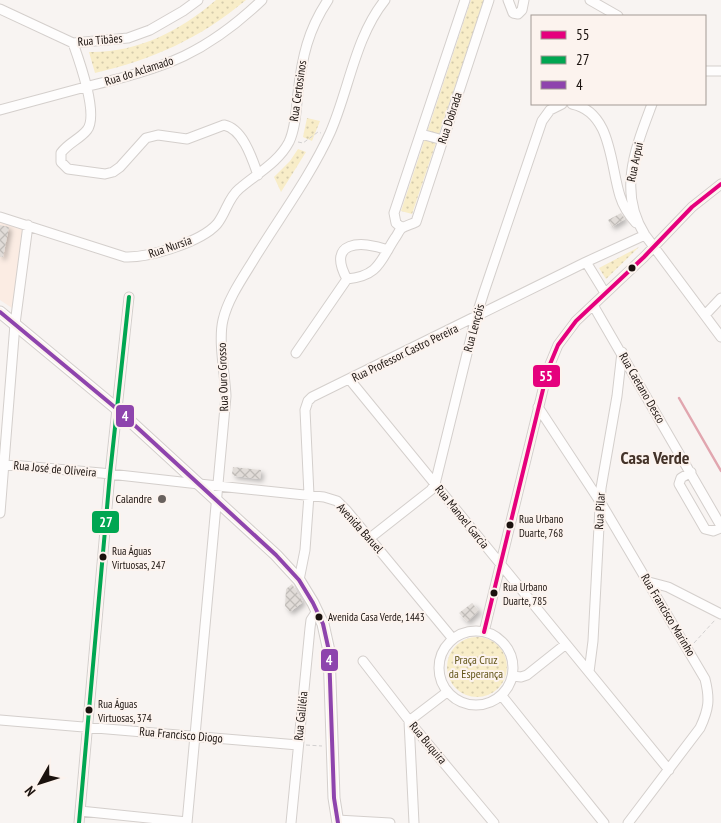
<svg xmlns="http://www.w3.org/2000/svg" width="721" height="823" font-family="'PT Sans Narrow',sans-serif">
<defs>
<pattern id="park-dots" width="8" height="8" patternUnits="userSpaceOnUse" patternTransform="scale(1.25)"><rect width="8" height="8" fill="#f8edc8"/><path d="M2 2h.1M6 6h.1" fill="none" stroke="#d4caab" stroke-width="1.8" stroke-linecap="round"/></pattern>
<pattern id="building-cross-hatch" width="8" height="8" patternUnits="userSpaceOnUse" patternTransform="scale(1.25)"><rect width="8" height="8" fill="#e1dcd8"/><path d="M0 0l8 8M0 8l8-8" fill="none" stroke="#c0bcb8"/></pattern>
<filter id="shadow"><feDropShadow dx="3" dy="3" stdDeviation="2.5" flood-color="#0004"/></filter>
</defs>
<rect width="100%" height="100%" fill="#f8f4f2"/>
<path fill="#fbece3" d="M 0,222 L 23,227 L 14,307 L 12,308 L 0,300 Z"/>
<path fill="url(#park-dots)" d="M 216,0 L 246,0 C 199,39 154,59 95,73 L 89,52 C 137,53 180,31 216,0 Z
M 471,0 L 484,0 L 412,214 L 401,211 Z
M 307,118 L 320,121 L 312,141 L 303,137 Z
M 298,149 L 306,152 L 281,192 L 274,177 L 290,161 Z
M 639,247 L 606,279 L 599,268 Z
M447 667a30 30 0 1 1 60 0a30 30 0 1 1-60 0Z"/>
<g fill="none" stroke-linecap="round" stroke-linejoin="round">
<path stroke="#e1a6af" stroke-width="2.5" d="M 679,398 L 721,471"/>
</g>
<path fill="url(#building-cross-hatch)" filter="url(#shadow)" d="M 621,213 L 625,219 L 612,227 L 608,220 Z
M 0,225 L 9,227 L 3,257 L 0,257 Z
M 233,467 L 261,470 L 260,479 L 235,476 L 232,474 Z
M 292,584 L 303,602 L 290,612 L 285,606 L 286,589 Z
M 472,603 L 479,611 L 467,622 L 459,613 Z"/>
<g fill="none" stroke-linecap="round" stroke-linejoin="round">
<g stroke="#d4cfcc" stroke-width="11">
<path id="minor" d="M 508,0 L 513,13 L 518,14 L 522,10 L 524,0
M 590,0 L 618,16
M 0,9 L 73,43 L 128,38 L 150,30 L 183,11 L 198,0
M 73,43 C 79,60 99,115 87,130 C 80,139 68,143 61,153 L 61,162 L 68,169 L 105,174 L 113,172 L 120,167 L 146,138 L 158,135 L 187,139 L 224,125 C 243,129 252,158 258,175
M 705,71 L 721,71
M 572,104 C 612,112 610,165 620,196 C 623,206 629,215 636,223
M 652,104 C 636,147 617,191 645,235 L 721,337
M 0,110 C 30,102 59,94 89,86 C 122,78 154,70 184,56 C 213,42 239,22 262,0
M 421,134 L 443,140
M 0,217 L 125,257 C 149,258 201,242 217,224 C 226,213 228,198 239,189 C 256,174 278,163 289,142 C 296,127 296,109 298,93 C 302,57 308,30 328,0
M 402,228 L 396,223 L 394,213 L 465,0
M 586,262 L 605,293
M 347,279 C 379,276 380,261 395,238 C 397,236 399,230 402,228 C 405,226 412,224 416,222 L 489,0
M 347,279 C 326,241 361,240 388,250
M 593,305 L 721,526
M 705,315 L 721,298
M 296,353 L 347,279
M 350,380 L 669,770
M 538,407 L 601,503 L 705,679 C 710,699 709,709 700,728 L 628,823
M 0,464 L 101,473 L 199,484 L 324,497 L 337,501 L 347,511 L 453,639
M 691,472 L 681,478 L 679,484 L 705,529 L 713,531 L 721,528
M 0,513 L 15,324 L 28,225
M 370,538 L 431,490 L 435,484 L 476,317 L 484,292 L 542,121 L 550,110 L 562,104
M 299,580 L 305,550 L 309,495 L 305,410 L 308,401 L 312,397 L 586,262 L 645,235
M 649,582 L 668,587 L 721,614
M439 668a37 37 0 1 1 74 0a37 37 0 1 1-74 0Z
M 484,632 L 548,369 L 558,345 L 576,321 L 644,257 L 692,207 L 721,184
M 363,661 L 418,732 L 494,823
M 589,672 L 593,641 L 601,488 L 617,396 L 622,352
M 513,676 L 521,677 L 527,675 L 566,644
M 502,696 L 604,823
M 0,720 L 298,745
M 80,811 L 187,822
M 337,820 L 390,823
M 79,823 L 110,474 L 129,297
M 187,823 L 226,396 C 225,374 218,341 223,320 C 228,298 244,276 256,256 C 280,217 311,175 330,133 C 349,90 355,37 385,0
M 291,823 L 310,628 L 311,620 L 317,611
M 414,823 L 409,721 L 447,692"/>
</g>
<g stroke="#d4cfcc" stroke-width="13">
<path id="major" d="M 0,312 L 117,409 L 276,555 L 299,580 L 313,603 L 323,624 L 329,651 L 334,798 L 338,823"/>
</g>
<path stroke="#d2d0d0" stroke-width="1" stroke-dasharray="4 2.5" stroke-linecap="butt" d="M 298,142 L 303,143 L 318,132 L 321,133
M 694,643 L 715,620
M 306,745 L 322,746"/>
<use href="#minor" stroke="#fefdfd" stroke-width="9"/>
<use href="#major" stroke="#fefdfd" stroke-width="11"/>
<g stroke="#fcf3ee" stroke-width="8">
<path id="bus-1" d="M 484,632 L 548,369 L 558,345 L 576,321 L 644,257 L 692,207 L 721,184"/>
</g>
<g stroke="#fcf3ee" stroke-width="8">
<path id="bus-2" d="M 79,823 L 110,474 L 129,297"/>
</g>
<g stroke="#fcf3ee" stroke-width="8">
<path id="bus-3" d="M 0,312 L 117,409 L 276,555 L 299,580 L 313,603 L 323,624 L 329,651 L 334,798 L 338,823"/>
</g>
<use href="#bus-1" stroke="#e5007d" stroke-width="4"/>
<use href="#bus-2" stroke="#00a651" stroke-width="4"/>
<use href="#bus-3" stroke="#8e44ad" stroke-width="4"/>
</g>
<g fill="#1a120e" stroke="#fcf3ee" stroke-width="2">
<circle cx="632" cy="268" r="4.5"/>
<circle cx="510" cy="525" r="4.5"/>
<circle cx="103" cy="557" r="4.5"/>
<circle cx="494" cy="593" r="4.5"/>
<circle cx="319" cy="617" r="4.5"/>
<circle cx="89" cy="710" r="4.5"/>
</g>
<circle fill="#68615e" stroke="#fcf3ee" stroke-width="2" cx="162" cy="499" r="5"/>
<g text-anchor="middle" stroke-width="4" stroke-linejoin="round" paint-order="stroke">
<g font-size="11" fill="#1a120e" stroke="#fcf3ee" text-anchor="start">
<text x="519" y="523">Rua Urbano<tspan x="519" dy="14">Duarte, 768</tspan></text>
<text x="112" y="555">Rua Águas<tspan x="112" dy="14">Virtuosas, 247</tspan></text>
<text x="503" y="591">Rua Urbano<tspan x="503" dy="14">Duarte, 785</tspan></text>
<text x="328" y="621">Avenida Casa Verde, 1443</text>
<text x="98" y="708">Rua Águas<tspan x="98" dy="14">Virtuosas, 374</tspan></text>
</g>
<g font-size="12" fill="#1a120e" stroke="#fcf3ee">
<text transform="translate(100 40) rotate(-5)" y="4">Rua Tibães</text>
<text transform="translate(139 71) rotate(-18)" y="4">Rua do Aclamado</text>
<text transform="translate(298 91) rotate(-82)" y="4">Rua Certosinos</text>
<text transform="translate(450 118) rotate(-72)" y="4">Rua Dobrada</text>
<text transform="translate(635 162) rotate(-78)" y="4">Rua Arpui</text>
<text transform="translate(170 247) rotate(-19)" y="4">Rua Nursia</text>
<text transform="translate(474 328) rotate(-75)" y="4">Rua Lençóis</text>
<text transform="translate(405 353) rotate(-26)" y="4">Rua Professor Castro Pereira</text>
<text transform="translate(223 377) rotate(-92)" y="4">Rua Ouro Grosso</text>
<text transform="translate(642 388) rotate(60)" y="4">Rua Caetano Desco</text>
<text transform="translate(55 469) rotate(5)" y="4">Rua José de Oliveira</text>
<text transform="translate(600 511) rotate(-87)" y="4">Rua Pilar</text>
<text transform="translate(462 517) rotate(51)" y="4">Rua Manoel Garcia</text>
<text transform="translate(360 528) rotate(48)" y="4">Avenida Baruel</text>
<text transform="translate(668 615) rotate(59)" y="4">Rua Francisco Marinho</text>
<text transform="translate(301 716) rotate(-84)" y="4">Rua Galiléia</text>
<text transform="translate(181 735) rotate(5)" y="4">Rua Francisco Diogo</text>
<text transform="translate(428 743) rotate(50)" y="4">Rua Buquira</text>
</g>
<g font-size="12" fill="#1a120e" stroke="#fcf3ee" text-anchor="end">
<text x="152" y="503">Calandre</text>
</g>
<g font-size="12" fill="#635619" stroke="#fcf3ee">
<text x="476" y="664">Praça Cruz<tspan x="476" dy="14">da Esperança</tspan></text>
</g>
<g font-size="18" font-weight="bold" fill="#433228" stroke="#fcf3ee">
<text x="655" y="464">Casa Verde</text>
</g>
</g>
<g stroke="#fcf3ee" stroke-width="2">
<rect x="532" y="364" width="29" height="24" rx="5" fill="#e5007d"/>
<rect x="115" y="404" width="20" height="24" rx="5" fill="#8e44ad"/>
<rect x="91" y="510" width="29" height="24" rx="5" fill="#00a651"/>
<rect x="320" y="648" width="19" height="24" rx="5" fill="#8e44ad"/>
</g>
<g font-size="14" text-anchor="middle" font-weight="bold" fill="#fff">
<text x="546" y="381">55</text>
<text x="125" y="421">4</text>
<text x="106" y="527">27</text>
<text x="329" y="665">4</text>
</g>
<rect x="531" y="15" width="175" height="90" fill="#fcf3ee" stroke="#a29994"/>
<rect x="541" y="31" width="25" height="8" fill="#e5007d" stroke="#a29994"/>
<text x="576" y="40" font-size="15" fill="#1a120e">55</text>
<rect x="541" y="56" width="25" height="8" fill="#00a651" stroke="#a29994"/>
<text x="576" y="65" font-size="15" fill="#1a120e">27</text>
<rect x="541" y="81" width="25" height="8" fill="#8e44ad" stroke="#a29994"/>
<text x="576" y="90" font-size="15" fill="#1a120e">4</text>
<g transform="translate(40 783) rotate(231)" stroke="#fcf3ee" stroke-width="4" paint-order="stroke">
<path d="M0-4L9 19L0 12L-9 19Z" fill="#1a120e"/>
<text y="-8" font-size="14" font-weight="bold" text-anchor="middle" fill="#1a120e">N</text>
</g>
</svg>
